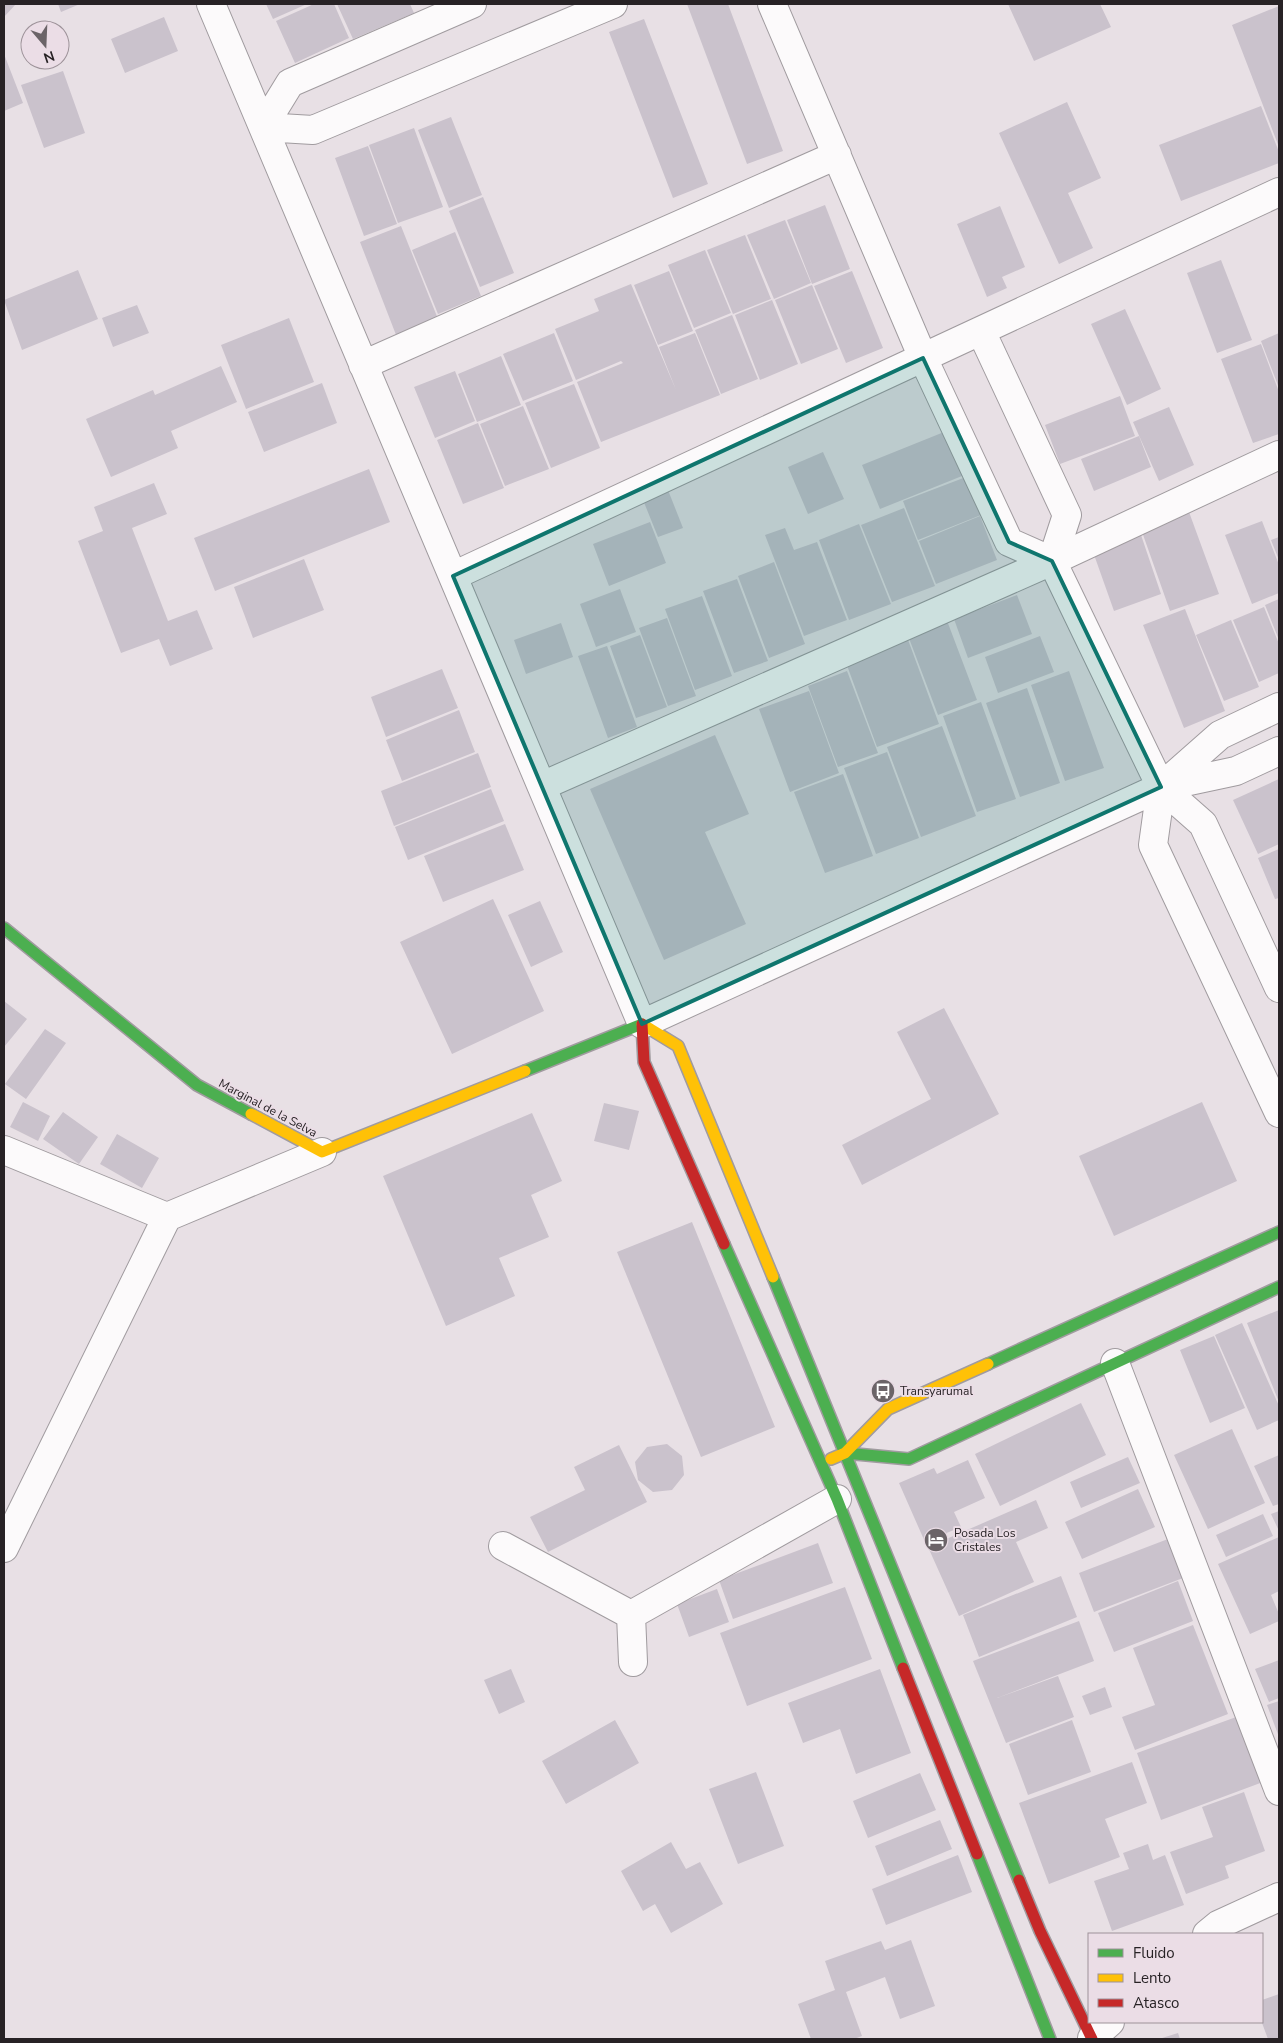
<svg xmlns="http://www.w3.org/2000/svg" width="1283" height="2043" font-family="'Nunito Sans',sans-serif">
<rect width="100%" height="100%" fill="#e8e0e5"/>
<path fill="#cac2cc" d="M 4,4 L 16,4 L 4,17 Z
M 58,4 L 80,4 L 61,12 Z
M 266,4 L 307,4 L 273,19 Z
M 314,4 L 334,4 L 349,38 L 295,63 L 276,21 Z
M 337,4 L 410,4 L 414,13 L 353,39 Z
M 687,4 L 728,4 L 783,151 L 747,164 Z
M 1008,4 L 1100,4 L 1111,27 L 1034,61 Z
M 1279,6 L 1279,147 L 1232,25 Z
M 164,17 L 178,51 L 125,73 L 111,39 Z
M 644,19 L 708,184 L 673,198 L 609,32 Z
M 4,54 L 23,103 L 4,111 Z
M 63,71 L 85,133 L 44,148 L 21,85 Z
M 1067,102 L 1101,178 L 1068,193 L 1093,248 L 1059,264 L 999,133 Z
M 1261,106 L 1279,152 L 1279,163 L 1181,201 L 1159,145 Z
M 451,117 L 482,195 L 449,208 L 418,130 Z
M 414,128 L 443,207 L 398,223 L 369,145 Z
M 368,146 L 397,224 L 364,236 L 335,158 Z
M 483,197 L 514,273 L 480,287 L 449,211 Z
M 825,205 L 850,269 L 812,284 L 787,220 Z
M 1000,206 L 1025,267 L 1002,277 L 1007,288 L 987,297 L 957,224 Z
M 785,220 L 811,283 L 774,299 L 747,235 Z
M 401,226 L 440,324 L 398,340 L 360,242 Z
M 455,232 L 481,296 L 438,314 L 412,250 Z
M 745,235 L 771,299 L 733,314 L 707,250 Z
M 705,250 L 731,313 L 694,328 L 668,265 Z
M 1221,260 L 1252,340 L 1217,353 L 1187,273 Z
M 78,270 L 98,319 L 22,350 L 4,300 Z
M 669,271 L 693,331 L 658,345 L 634,285 Z
M 852,271 L 883,348 L 846,363 L 814,286 Z
M 631,284 L 676,390 L 659,347 L 695,333 L 720,395 L 601,442 L 577,382 L 623,363 L 621,361 L 576,380 L 555,329 L 599,311 L 594,299 Z
M 812,285 L 838,349 L 801,364 L 775,300 Z
M 772,300 L 798,364 L 760,380 L 735,315 Z
M 137,305 L 149,333 L 113,347 L 102,318 Z
M 1125,309 L 1161,389 L 1127,405 L 1091,324 Z
M 732,315 L 758,379 L 721,394 L 695,330 Z
M 289,318 L 314,382 L 246,409 L 221,345 Z
M 554,333 L 573,381 L 523,401 L 503,354 Z
M 1279,333 L 1279,388 L 1261,341 Z
M 1261,344 L 1279,392 L 1279,434 L 1253,443 L 1221,359 Z
M 501,356 L 521,405 L 477,422 L 458,374 Z
M 221,366 L 237,402 L 171,431 L 178,448 L 111,477 L 86,419 L 153,390 L 155,395 Z
M 455,371 L 475,421 L 435,438 L 414,387 Z
M 322,383 L 337,423 L 264,452 L 248,412 Z
M 574,384 L 600,448 L 551,468 L 525,403 Z
M 1120,396 L 1135,436 L 1060,464 L 1045,425 Z
M 523,406 L 549,469 L 505,486 L 480,424 Z
M 1169,407 L 1194,465 L 1159,481 L 1133,422 Z
M 478,423 L 504,488 L 463,504 L 437,440 Z
M 949,430 L 967,474 L 880,509 L 862,465 Z
M 1139,436 L 1151,467 L 1094,491 L 1081,459 Z
M 823,452 L 844,499 L 808,514 L 788,467 Z
M 369,469 L 390,522 L 215,591 L 194,538 Z
M 966,477 L 981,515 L 918,540 L 903,501 Z
M 154,483 L 167,514 L 132,528 L 168,621 L 197,610 L 213,649 L 170,666 L 159,639 L 121,653 L 78,541 L 103,531 L 94,507 Z
M 666,485 L 683,528 L 658,537 L 641,495 Z
M 904,508 L 935,586 L 892,602 L 861,525 Z
M 1189,512 L 1219,594 L 1170,611 L 1141,529 Z
M 980,516 L 997,560 L 936,584 L 919,541 Z
M 1262,521 L 1279,565 L 1279,593 L 1252,604 L 1225,535 Z
M 650,522 L 666,563 L 609,586 L 593,544 Z
M 859,524 L 891,604 L 849,620 L 819,540 Z
M 785,528 L 794,550 L 817,542 L 847,620 L 804,636 L 765,535 Z
M 1140,532 L 1161,594 L 1114,611 L 1092,549 Z
M 1279,537 L 1279,560 L 1271,540 Z
M 304,559 L 324,610 L 253,638 L 234,587 Z
M 774,562 L 805,644 L 769,658 L 738,576 Z
M 737,579 L 768,661 L 734,673 L 703,591 Z
M 620,589 L 636,632 L 596,647 L 580,604 Z
M 1017,595 L 1032,634 L 968,658 L 954,619 Z
M 702,596 L 732,676 L 695,690 L 665,609 Z
M 1279,599 L 1279,640 L 1265,605 Z
M 1264,607 L 1279,644 L 1279,673 L 1259,682 L 1233,620 Z
M 1185,609 L 1225,711 L 1184,728 L 1143,625 Z
M 667,618 L 696,696 L 668,706 L 639,628 Z
M 946,618 L 977,700 L 938,715 L 907,633 Z
M 1231,620 L 1259,687 L 1224,701 L 1196,635 Z
M 561,623 L 573,657 L 526,674 L 514,640 Z
M 640,635 L 667,707 L 636,718 L 610,646 Z
M 1040,636 L 1054,672 L 998,693 L 985,657 Z
M 907,637 L 939,724 L 877,747 L 845,660 Z
M 607,646 L 637,727 L 608,738 L 578,656 Z
M 442,669 L 458,708 L 386,737 L 371,697 Z
M 847,671 L 878,753 L 838,767 L 808,686 Z
M 1069,671 L 1104,768 L 1065,781 L 1031,685 Z
M 1027,688 L 1060,783 L 1020,797 L 986,703 Z
M 809,691 L 839,773 L 790,792 L 759,709 Z
M 981,702 L 1016,799 L 977,812 L 943,716 Z
M 459,710 L 475,752 L 402,781 L 386,740 Z
M 942,726 L 976,816 L 921,837 L 887,747 Z
M 715,735 L 749,814 L 705,832 L 746,924 L 664,960 L 590,789 Z
M 887,752 L 919,838 L 876,854 L 844,768 Z
M 478,753 L 491,787 L 394,826 L 381,791 Z
M 843,774 L 873,856 L 825,873 L 794,792 Z
M 1279,779 L 1279,844 L 1258,854 L 1233,800 Z
M 491,789 L 504,821 L 408,860 L 395,827 Z
M 505,824 L 524,870 L 443,902 L 424,856 Z
M 1279,849 L 1279,898 L 1275,899 L 1258,858 Z
M 493,899 L 544,1011 L 452,1054 L 400,942 Z
M 540,901 L 563,952 L 531,967 L 508,915 Z
M 4,1001 L 27,1019 L 4,1047 Z
M 944,1008 L 999,1114 L 862,1185 L 842,1145 L 931,1099 L 897,1032 Z
M 45,1029 L 66,1043 L 26,1099 L 5,1084 Z
M 23,1102 L 50,1116 L 38,1141 L 10,1127 Z
M 1202,1102 L 1237,1181 L 1114,1236 L 1079,1156 Z
M 604,1103 L 639,1111 L 629,1150 L 594,1141 Z
M 63,1112 L 98,1137 L 79,1164 L 43,1139 Z
M 532,1113 L 562,1181 L 531,1195 L 549,1237 L 499,1258 L 515,1296 L 446,1326 L 383,1176 Z
M 117,1134 L 159,1158 L 142,1188 L 100,1164 Z
M 692,1222 L 775,1427 L 701,1457 L 617,1252 Z
M 1279,1310 L 1279,1402 L 1247,1323 Z
M 1242,1323 L 1279,1406 L 1279,1420 L 1257,1430 L 1215,1335 Z
M 1214,1336 L 1245,1408 L 1210,1423 L 1180,1350 Z
M 1081,1403 L 1106,1455 L 1000,1506 L 975,1454 Z
M 1232,1429 L 1265,1503 L 1208,1529 L 1174,1455 Z
M 667,1444 L 682,1456 L 684,1475 L 672,1490 L 653,1492 L 638,1480 L 635,1462 L 647,1447 Z
M 619,1445 L 647,1502 L 548,1552 L 530,1517 L 585,1490 L 574,1467 Z
M 1279,1455 L 1279,1504 L 1273,1506 L 1254,1466 Z
M 1128,1457 L 1140,1483 L 1081,1508 L 1070,1482 Z
M 968,1460 L 985,1498 L 954,1512 L 961,1527 L 925,1542 L 899,1483 L 934,1468 L 937,1474 Z
M 1138,1489 L 1155,1527 L 1082,1559 L 1065,1522 Z
M 1036,1500 L 1048,1528 L 1016,1542 L 1034,1582 L 959,1616 L 928,1547 Z
M 1279,1511 L 1279,1531 L 1271,1514 Z
M 1263,1514 L 1273,1536 L 1226,1557 L 1216,1535 Z
M 1279,1537 L 1279,1591 L 1271,1595 L 1279,1614 L 1279,1621 L 1250,1634 L 1218,1564 Z
M 1168,1539 L 1183,1578 L 1094,1612 L 1079,1573 Z
M 818,1543 L 833,1583 L 733,1619 L 719,1580 Z
M 1061,1576 L 1077,1617 L 979,1657 L 963,1615 Z
M 1178,1581 L 1193,1621 L 1114,1652 L 1098,1613 Z
M 845,1587 L 872,1659 L 747,1706 L 720,1633 Z
M 717,1589 L 729,1622 L 689,1637 L 677,1604 Z
M 1079,1621 L 1094,1661 L 997,1698 L 1058,1676 L 1074,1717 L 1006,1743 L 973,1661 Z
M 1193,1625 L 1228,1714 L 1135,1750 L 1122,1717 L 1155,1705 L 1133,1648 Z
M 1279,1660 L 1279,1698 L 1269,1702 L 1255,1669 Z
M 511,1669 L 525,1702 L 499,1714 L 484,1680 Z
M 880,1669 L 911,1753 L 856,1774 L 840,1729 L 803,1743 L 788,1703 Z
M 1105,1687 L 1112,1707 L 1090,1715 L 1082,1696 Z
M 1279,1701 L 1279,1737 L 1267,1705 Z
M 1239,1716 L 1263,1782 L 1161,1820 L 1137,1753 Z
M 615,1720 L 639,1763 L 566,1804 L 542,1761 Z
M 1072,1720 L 1091,1772 L 1028,1795 L 1009,1744 Z
M 1132,1762 L 1147,1803 L 1105,1819 L 1120,1857 L 1049,1884 L 1019,1803 Z
M 756,1772 L 784,1846 L 738,1864 L 709,1789 Z
M 920,1773 L 936,1810 L 868,1838 L 853,1801 Z
M 1244,1792 L 1265,1851 L 1225,1866 L 1229,1878 L 1186,1894 L 1170,1852 L 1213,1837 L 1202,1807 Z
M 940,1820 L 952,1849 L 887,1876 L 875,1846 Z
M 671,1842 L 686,1869 L 700,1862 L 723,1904 L 671,1933 L 655,1904 L 643,1911 L 621,1871 Z
M 1148,1844 L 1153,1860 L 1165,1855 L 1184,1905 L 1112,1931 L 1094,1881 L 1129,1869 L 1123,1853 Z
M 958,1855 L 972,1892 L 886,1925 L 872,1889 Z
M 911,1940 L 935,2006 L 900,2019 L 885,1977 L 846,1992 L 862,2036 L 854,2039 L 811,2039 L 798,2004 L 835,1990 L 825,1961 L 881,1941 L 885,1950 Z
M 1279,1994 L 1279,2039 L 1268,2039 L 1262,2023 L 1262,2000 Z
M 1178,2033 L 1180,2039 L 1159,2039 Z"/>
<g fill="none" stroke-linecap="round" stroke-linejoin="round">
<g stroke="#a09b9f" stroke-width="30">
<path id="street" d="M 211,4 L 642,1024 L 1161,787 L 1236,771 L 1279,751
M 472,4 L 290,83 L 263,127 L 313,130 L 613,4
M 772,4 L 923,358 L 1009,542 L 1052,561 L 1067,515 L 981,331
M 363,365 L 837,155
M 1052,561 L 1161,787 L 1203,824 L 1279,988
M 453,576 L 1279,192
M 1279,707 L 1220,735 L 1161,787 L 1153,845 L 1279,1113
M 542,786 L 1052,561 L 1279,455
M 4,1150 L 167,1217 L 322,1152
M 1115,1363 L 1279,1791
M 503,1546 L 631,1615
M 4,1548 L 167,1217
M 633,1662 L 631,1615 L 837,1499
M 1207,1934 L 1218,1925 L 1279,1897
M 1092,2038 L 1110,2022"/>
</g>
<g stroke="#a09b9f" stroke-width="14">
<path id="fast" d="M 4,928 L 197,1085 L 251,1114
M 525,1071 L 642,1024
M 724,1244 L 837,1499 L 903,1668
M 773,1277 L 1019,1880
M 988,1364 L 1279,1232
M 845,1453 L 909,1459 L 1279,1287
M 977,1854 L 1050,2039"/>
</g>
<g stroke="#a09b9f" stroke-width="14">
<path id="slow" d="M 642,1024 L 678,1046 L 773,1277
M 251,1114 L 322,1152 L 525,1071
M 831,1459 L 845,1453 L 888,1409 L 988,1364"/>
</g>
<g stroke="#a09b9f" stroke-width="14">
<path id="jam" d="M 642,1024 L 644,1062 L 724,1244
M 903,1668 L 977,1854
M 1019,1880 L 1040,1931 L 1092,2039"/>
</g>
<use href="#street" stroke="#fcfafb" stroke-width="28"/>
<use href="#fast" stroke="#4caf50" stroke-width="11"/>
<use href="#slow" stroke="#ffc107" stroke-width="11"/>
<use href="#jam" stroke="#c62828" stroke-width="11"/>
</g>
<path fill="#0f766e" fill-opacity="0.2" stroke="#0f766e" stroke-width="4" stroke-linejoin="round" d="M 923,358 L 1009,542 L 1052,561 L 1161,787 L 642,1024 L 453,576 Z"/>
<defs>
<g id="bus-disc" transform="scale(1.25)"><circle r="9.5" fill="#6b6468" stroke="#ebdde6"/><path d="M-5-6H5V4H4V6H2V4H-2V6H-4V4H-5ZM-3.5-4V0h7V-4ZM-3.5 1.2v1.5H-2V1.2ZM2 1.2v1.5H3.5V1.2Z" fill="#fff"/></g>
<g id="hotel-disc" transform="scale(1.25)"><circle r="9.5" fill="#6b6468" stroke="#ebdde6"/><path d="M-6-4.5h1.5V1H6V5H4.5V3h-9V5H-6ZM-4 0a1.8 1.8 0 1 1 3.6 0ZM.5 0V-2.5h3Q6-2.5 6 0Z" fill="#fff"/></g>
</defs>
<g fill-rule="evenodd">
<use href="#bus-disc" x="883" y="1391"/>
<use href="#hotel-disc" x="936" y="1540"/>
</g>
<g text-anchor="middle" stroke-width="4" stroke-linejoin="round" paint-order="stroke">
<g font-size="12" fill="#272225" stroke="#ebdde6">
<text transform="translate(268 1108) rotate(28)" y="4">Marginal de la Selva</text>
</g>
<g font-size="12" fill="#272225" stroke="#ebdde6" text-anchor="start">
<text x="900" y="1395">Transyarumal</text>
<text x="954" y="1537">Posada Los<tspan x="954" dy="14">Cristales</tspan></text>
</g>
</g>
<rect width="1283" height="2043" fill="none" stroke="#272225" stroke-width="10"/>
<rect x="1088" y="1933" width="175" height="90" fill="#ebdde6" stroke="#9d9299"/>
<rect x="1098" y="1949" width="25" height="8" fill="#4caf50" stroke="#9d9299"/>
<text x="1133" y="1958" font-size="15" fill="#272225">Fluido</text>
<rect x="1098" y="1974" width="25" height="8" fill="#ffc107" stroke="#9d9299"/>
<text x="1133" y="1983" font-size="15" fill="#272225">Lento</text>
<rect x="1098" y="1999" width="25" height="8" fill="#c62828" stroke="#9d9299"/>
<text x="1133" y="2008" font-size="15" fill="#272225">Atasco</text>
<g transform="translate(45 45) rotate(161)"><circle r="24" fill="#ebdde6" stroke="#9d9299"/>
<path d="M0-4L9 19L0 12L-9 19Z" fill="#6b6468"/>
<text y="-8" font-size="14" font-weight="bold" text-anchor="middle" fill="#272225">N</text>
</g>
</svg>
